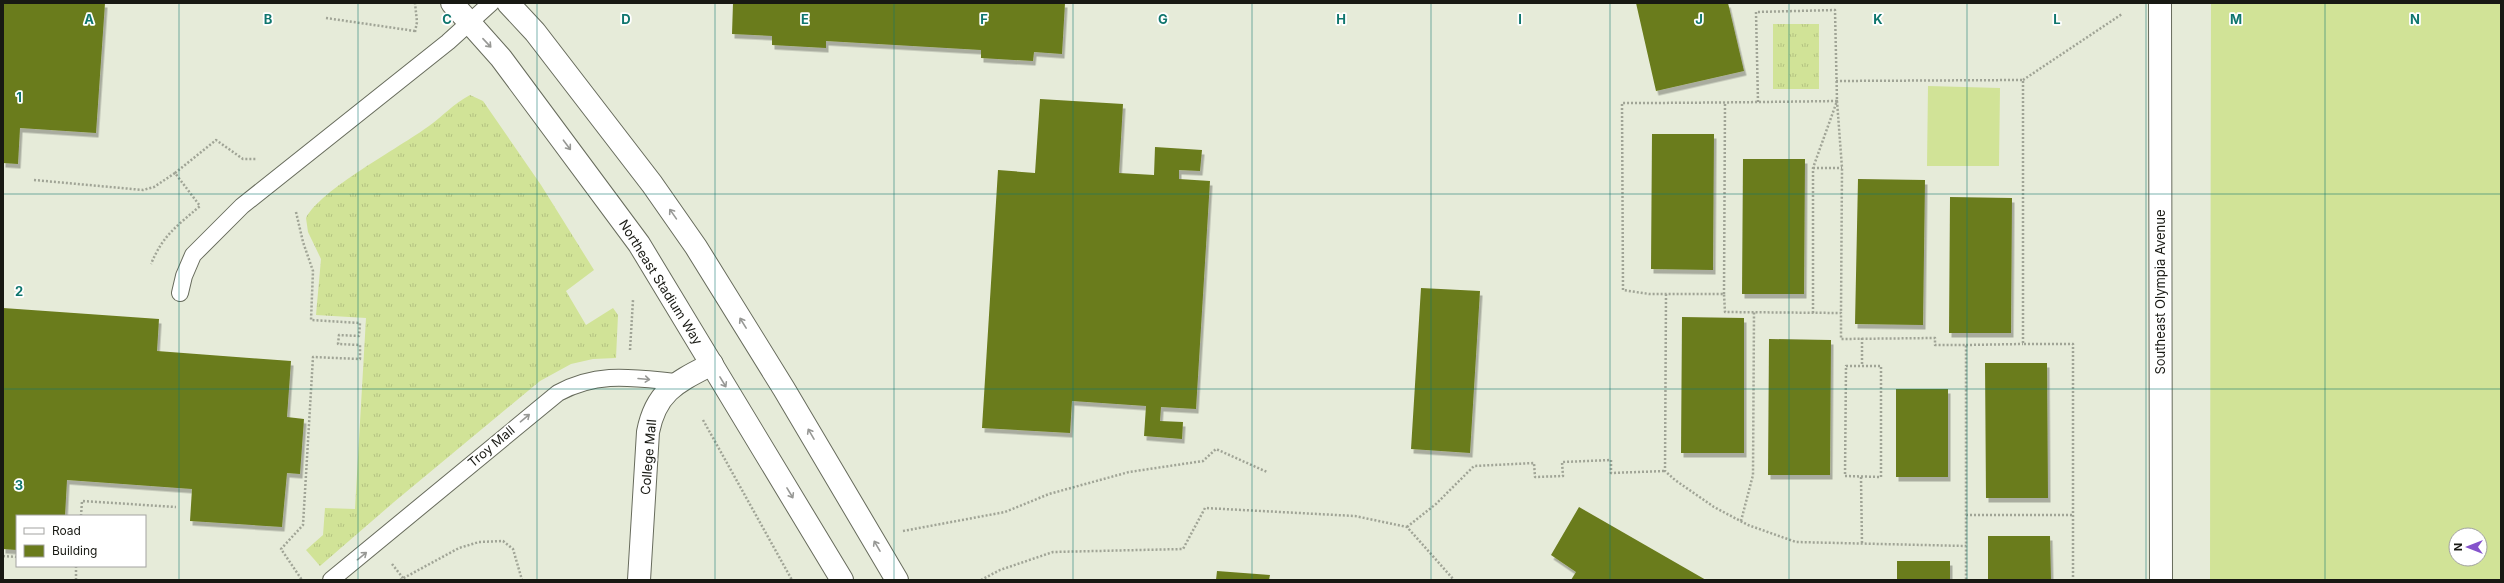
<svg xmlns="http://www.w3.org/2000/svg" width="2504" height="583" font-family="Inter,sans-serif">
<defs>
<pattern id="grass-tufts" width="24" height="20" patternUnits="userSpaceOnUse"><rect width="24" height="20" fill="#d1e397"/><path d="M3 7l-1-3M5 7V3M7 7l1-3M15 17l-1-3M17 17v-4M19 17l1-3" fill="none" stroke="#b3c281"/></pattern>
<filter id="shadow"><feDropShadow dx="2.5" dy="4.5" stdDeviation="0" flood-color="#0004"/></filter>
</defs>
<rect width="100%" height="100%" fill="#e6ebd9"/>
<path fill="url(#grass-tufts)" d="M 1773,24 L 1819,24 L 1819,89 L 1773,89 Z
M 470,95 L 483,101 L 541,185 L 594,270 L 566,291 L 586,325 L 613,308 L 618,315 L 616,358 L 593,359 L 571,364 L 540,381 L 394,502 L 320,566 L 306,550 L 323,535 L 325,508 L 355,509 L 366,318 L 316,315 L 321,259 L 308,232 L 306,218 C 321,189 399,148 429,126 C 444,115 452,105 470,95 Z"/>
<path fill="#d1e397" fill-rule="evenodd" d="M 2211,3 L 2501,3 L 2501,580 L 2210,580 ZM 2456,535 L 2480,535 L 2480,559 L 2456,559 Z
M 1928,86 L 2000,88 L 1999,166 L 1927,166 Z"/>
<path fill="#6a7b1c" filter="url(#shadow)" d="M 3,3 L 105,3 L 96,133 L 20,128 L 18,164 L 3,163 Z
M 733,3 L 1065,3 L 1062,54 L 1034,52 L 1033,61 L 981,58 L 981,50 L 826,41 L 826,48 L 772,45 L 772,36 L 732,34 Z
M 1636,3 L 1728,3 L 1744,71 L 1656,91 Z
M 1040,99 L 1123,104 L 1119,173 L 1154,175 L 1155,147 L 1202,150 L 1200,171 L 1179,170 L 1179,179 L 1210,181 L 1196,409 L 1161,407 L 1160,421 L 1183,422 L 1182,439 L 1144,436 L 1146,406 L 1072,401 L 1070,433 L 982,428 L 998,170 L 1035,173 Z
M 1652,134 L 1714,134 L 1713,270 L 1651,269 Z
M 1743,159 L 1805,159 L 1804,294 L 1742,294 Z
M 1858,179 L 1925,180 L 1923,325 L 1855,324 Z
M 1950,197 L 2012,198 L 2011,333 L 1949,333 Z
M 1421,288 L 1480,291 L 1470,453 L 1411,449 Z
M 3,308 L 159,319 L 157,351 L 291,361 L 287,417 L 304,419 L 300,474 L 287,473 L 282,527 L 190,521 L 192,489 L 67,480 L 65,516 L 17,516 L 17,550 L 3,549 Z
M 1682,317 L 1744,318 L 1744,453 L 1681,453 Z
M 1769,339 L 1831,340 L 1830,475 L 1768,475 Z
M 1985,363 L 2047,363 L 2048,498 L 1986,498 Z
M 1896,389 L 1948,389 L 1948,477 L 1896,477 Z
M 1579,507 L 1706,580 L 1571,580 L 1576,572 L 1551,555 Z
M 1988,536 L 2050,536 L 2051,580 L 1988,580 Z
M 1897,561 L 1950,561 L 1950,580 L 1897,580 Z
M 1217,571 L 1270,575 L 1269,580 L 1216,580 Z"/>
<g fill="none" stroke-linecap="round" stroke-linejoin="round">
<g stroke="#676b5c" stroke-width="18">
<path id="service" d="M 180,293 L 184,276 L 193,255 L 242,206 L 448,42 L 491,3
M 331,580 L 558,393 C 599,371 633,378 677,382"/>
</g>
<g stroke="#676b5c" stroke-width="24">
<path id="minor" d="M 2160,3 L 2161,580
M 639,580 L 648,432 C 656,391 677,382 712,364"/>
</g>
<g stroke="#676b5c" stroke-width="24">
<path id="secondary" d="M 452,3 L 501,58 L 639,244 L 842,580
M 508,3 L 535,32 L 652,184 L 696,247 L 784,389 L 897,580"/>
</g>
<path stroke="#a0a496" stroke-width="2.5" stroke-dasharray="2 2" stroke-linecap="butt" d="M 326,18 L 415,31
M 415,32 L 417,22 L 415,3
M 2023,80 L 2122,14
M 1836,81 L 2023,80 L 2023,344 L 2073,344 L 2073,580
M 1758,102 L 1756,12 L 1835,10 L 1837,101 C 1765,102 1693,103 1622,103 L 1623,290 L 1649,294 L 1724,294 L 1725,312 L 1841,313 L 1841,339 L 1935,338 L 1935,345 L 1966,345 L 1966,580
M 1813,168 L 1842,168
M 175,173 L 216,140 L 243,159 L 256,159
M 34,180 L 143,190 L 154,187 L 175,173 L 200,206 C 177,226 163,235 151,264
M 296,212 L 303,242 L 313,271 L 311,320 L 360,323 L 359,336 L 339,335 L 338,344 L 360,345 L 360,359 L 313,357 L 303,525 L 281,549 L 302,580
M 1666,294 L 1665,471 L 1675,480 L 1714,507 L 1748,525 L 1796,542 L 1966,546
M 1724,294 L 1725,103
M 1813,313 L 1813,168 L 1837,101 L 1842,168 L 1841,313
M 1862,338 L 1862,366
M 1966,345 L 2023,344
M 630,350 L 633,300
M 1846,366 L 1881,366 L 1881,477 L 1845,476 Z
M 703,420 L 792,580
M 1861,477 L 1862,545
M 1966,515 L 2073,515
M 81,516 L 82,501 L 176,507
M 1741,521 L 1753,475 L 1754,312
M 1407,527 L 1436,504 L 1474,466 L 1534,463 L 1535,477 L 1563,476 L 1562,462 L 1611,460 L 1611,473 L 1665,471
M 903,531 L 1005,512 L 1049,494 L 1129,472 L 1203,461 L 1216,449 L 1267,472
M 3,556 L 17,557
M 392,564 L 403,578
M 76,566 L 76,580
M 400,580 L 459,548 L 479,542 L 503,541 L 513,549 L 522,580
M 981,580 L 1000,570 L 1053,552 L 1183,549 L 1205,508 L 1355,516 L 1407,527 L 1454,580"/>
<use href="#service" stroke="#fff" stroke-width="16"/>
<use href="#minor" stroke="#fff" stroke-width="22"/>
<use href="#secondary" stroke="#fff" stroke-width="22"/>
</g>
<defs><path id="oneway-shaft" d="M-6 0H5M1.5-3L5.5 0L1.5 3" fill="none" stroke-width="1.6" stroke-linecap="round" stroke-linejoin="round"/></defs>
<g stroke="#979895">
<use href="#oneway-shaft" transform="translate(487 43) rotate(47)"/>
<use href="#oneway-shaft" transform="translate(567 145) rotate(53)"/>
<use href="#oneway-shaft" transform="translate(673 214) rotate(-125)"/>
<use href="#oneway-shaft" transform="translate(743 323) rotate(-122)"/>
<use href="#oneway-shaft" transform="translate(644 379) rotate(5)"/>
<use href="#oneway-shaft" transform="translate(723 382) rotate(59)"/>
<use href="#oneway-shaft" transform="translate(525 418) rotate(-40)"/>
<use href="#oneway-shaft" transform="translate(811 434) rotate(-120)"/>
<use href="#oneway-shaft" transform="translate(790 493) rotate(59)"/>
<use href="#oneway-shaft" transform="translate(877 546) rotate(-120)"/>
<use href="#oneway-shaft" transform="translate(362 556) rotate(-39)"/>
</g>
<path fill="none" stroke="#0f766e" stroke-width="1" stroke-opacity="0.55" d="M 179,3 L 179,580M 358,3 L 358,580M 537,3 L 537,580M 715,3 L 715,580M 894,3 L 894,580M 1073,3 L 1073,580M 1252,3 L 1252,580M 1431,3 L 1431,580M 1610,3 L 1610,580M 1789,3 L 1789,580M 1967,3 L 1967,580M 2146,3 L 2146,580M 2325,3 L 2325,580M 3,194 L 2501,194M 3,389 L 2501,389"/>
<g text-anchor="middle" stroke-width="3.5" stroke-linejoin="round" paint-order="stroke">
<g font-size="13" fill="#181913" stroke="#fff">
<text transform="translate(661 282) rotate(58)" y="5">Northeast Stadium Way</text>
<text transform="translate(2160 292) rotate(-90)" y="5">Southeast Olympia Avenue</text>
<text transform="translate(491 446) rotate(-40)" y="5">Troy Mall</text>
<text transform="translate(648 457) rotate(-85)" y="5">College Mall</text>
</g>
</g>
<g font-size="13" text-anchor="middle" font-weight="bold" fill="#0f766e" stroke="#fff" stroke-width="3.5" stroke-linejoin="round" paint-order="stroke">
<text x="89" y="24">A</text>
<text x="268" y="24">B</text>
<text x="447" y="24">C</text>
<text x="626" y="24">D</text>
<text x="805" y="24">E</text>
<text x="984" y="24">F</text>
<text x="1163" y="24">G</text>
<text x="1341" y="24">H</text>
<text x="1520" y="24">I</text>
<text x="1699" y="24">J</text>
<text x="1878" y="24">K</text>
<text x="2057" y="24">L</text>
<text x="2236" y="24">M</text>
<text x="2415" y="24">N</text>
<text x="19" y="102">1</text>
<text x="19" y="296">2</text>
<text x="19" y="490">3</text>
</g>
<rect width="2504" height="583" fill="none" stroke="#181913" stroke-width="8"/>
<rect x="16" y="515" width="130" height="52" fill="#ffffff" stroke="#a3a3a1"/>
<rect x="24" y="528" width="20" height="6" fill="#ffffff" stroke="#a3a3a1"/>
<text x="52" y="535" font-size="12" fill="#181913">Road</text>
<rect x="24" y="545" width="20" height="12" fill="#6a7b1c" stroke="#a3a3a1"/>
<text x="52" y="555" font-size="12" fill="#181913">Building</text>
<g transform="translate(2468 547) rotate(270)"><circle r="19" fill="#ffffff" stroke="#a3a3a1"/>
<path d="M0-3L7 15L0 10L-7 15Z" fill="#8553cc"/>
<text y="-6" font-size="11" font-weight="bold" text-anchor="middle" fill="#181913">N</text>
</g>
</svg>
